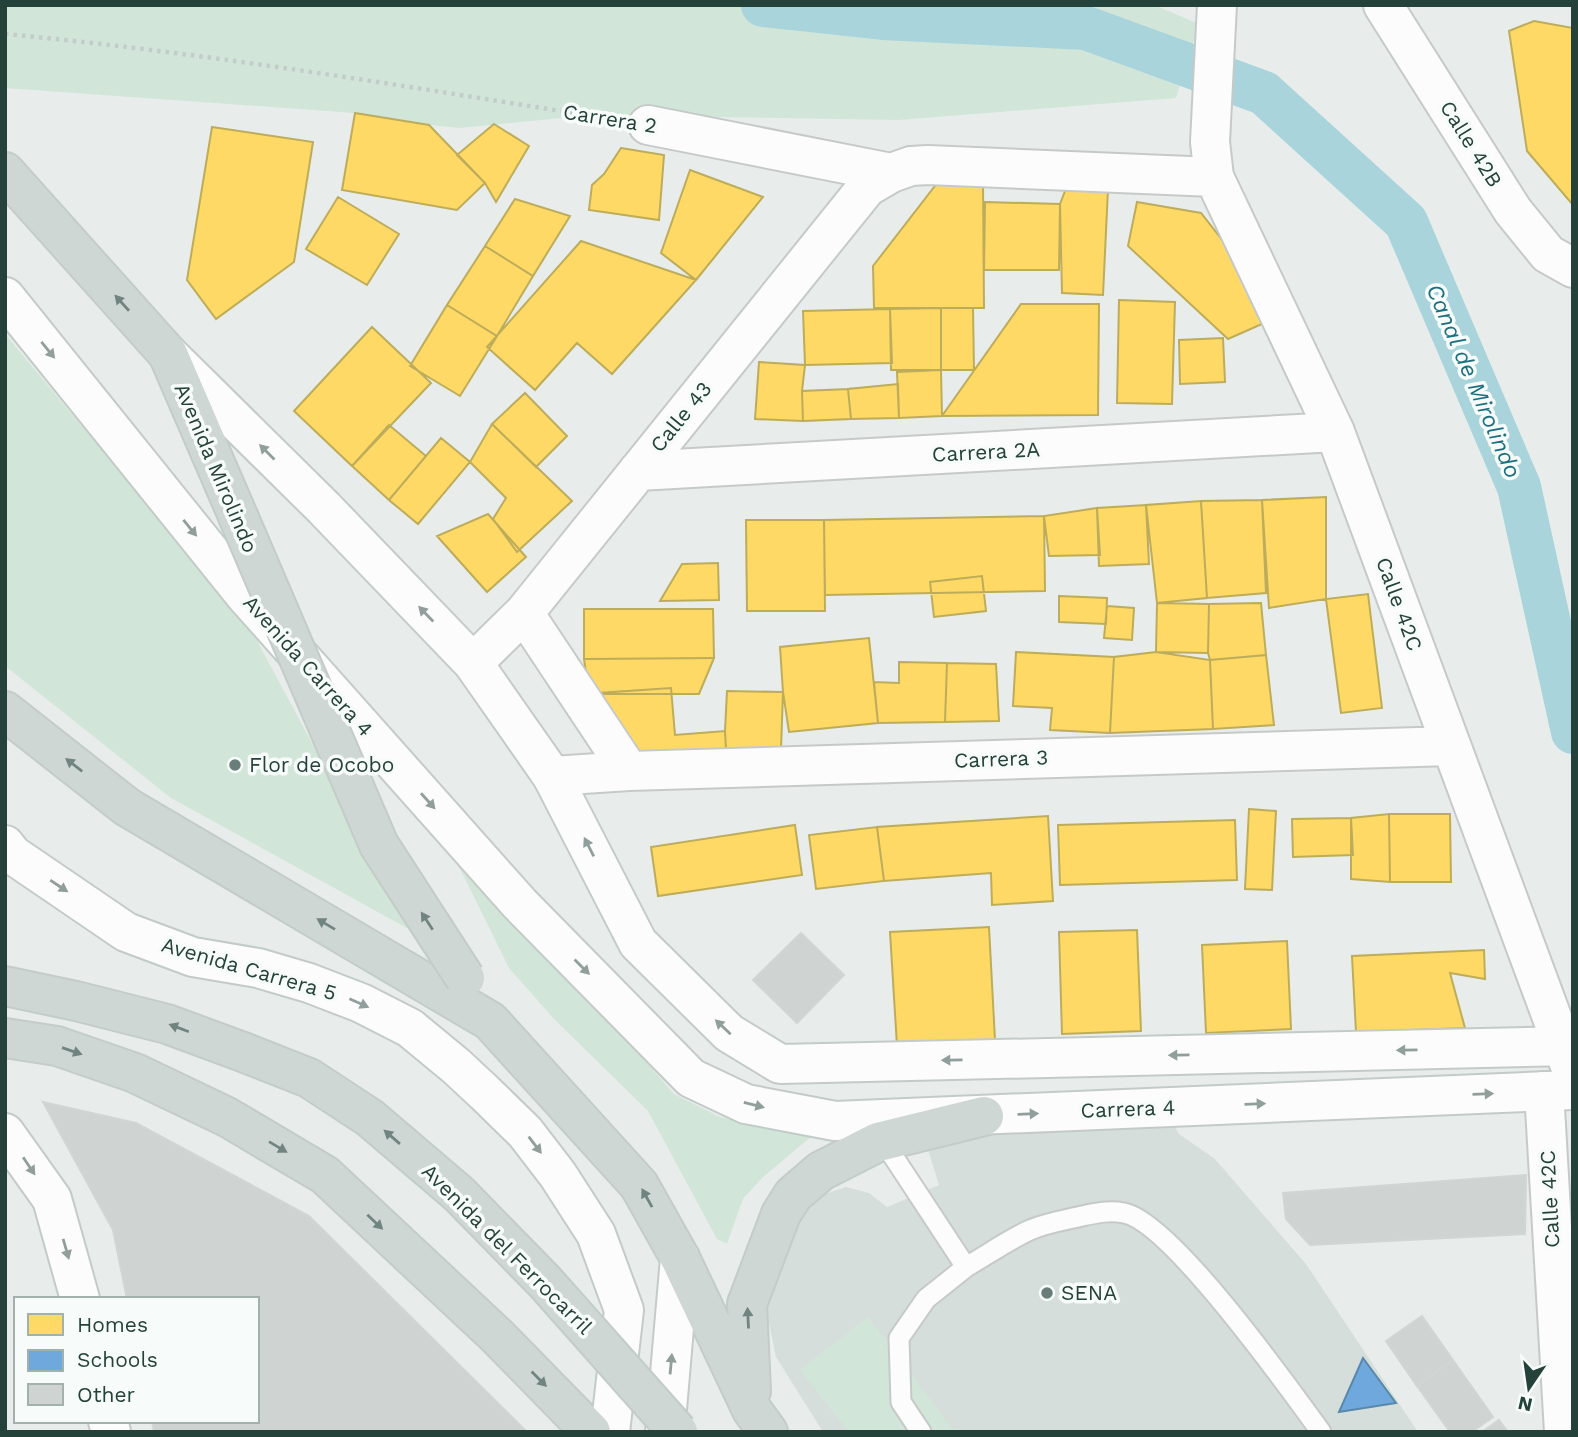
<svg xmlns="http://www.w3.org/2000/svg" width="1578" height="1437" font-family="'Work Sans',sans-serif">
<rect width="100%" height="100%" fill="#e8edeb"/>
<path fill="#d6dedb" d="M 1169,1117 L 1179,1134 L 1215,1159 L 1306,1264 L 1418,1432 L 823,1432 L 776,1357 L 767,1314 L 770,1272 L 803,1209 L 825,1194 L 846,1187 L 869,1193 L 887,1207 L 939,1185 L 924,1137 Z"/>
<path fill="#d1e6d8" d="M 5,5 L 1154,5 L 1199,24 L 1176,98 L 899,120 L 592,115 L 460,128 L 429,125 L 355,113 L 5,88 Z
M 5,334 L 249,626 L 414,932 L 171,798 L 5,666 Z
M 437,822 L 674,1094 L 720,1117 L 773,1130 L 819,1130 L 762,1178 L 743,1199 L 727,1244 L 717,1239 L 648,1111 L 554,1019 L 509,968 Z
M 868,1317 L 955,1432 L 849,1432 L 800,1370 Z"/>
<path fill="#ffd966" stroke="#bdac59" stroke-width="2" d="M 1534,21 L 1573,28 L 1573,205 L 1527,151 L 1509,31 Z
M 355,113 L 429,125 L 485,183 L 457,210 L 342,190 Z
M 494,124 L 529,146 L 496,202 L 485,183 L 457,155 Z
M 212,127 L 313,142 L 294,262 L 216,319 L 187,280 Z
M 621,148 L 664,155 L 659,220 L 589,210 L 592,185 L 604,174 Z
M 690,170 L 763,197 L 696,280 L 661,253 Z
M 938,182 L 983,182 L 984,308 L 874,308 L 873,266 Z
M 1067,186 L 1108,189 L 1103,295 L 1062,293 L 1060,204 Z
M 338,197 L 399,234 L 367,285 L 306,249 Z
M 515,199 L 570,216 L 533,276 L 485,246 Z
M 985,202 L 1060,204 L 1059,270 L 984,270 Z
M 1137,202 L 1201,213 L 1223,241 L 1262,324 L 1228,339 L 1128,246 Z
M 581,241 L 696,280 L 612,374 L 577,343 L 535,390 L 487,347 Z
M 485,246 L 533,276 L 497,336 L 447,305 Z
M 1119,300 L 1175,302 L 1172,404 L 1117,403 Z
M 1021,304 L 1099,304 L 1098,415 L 942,416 Z
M 447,305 L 497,336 L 460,396 L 410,366 Z
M 941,308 L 973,308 L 974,370 L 941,370 Z
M 941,308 L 941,370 L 891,370 L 890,309 Z
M 890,309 L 892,363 L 805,365 L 803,311 Z
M 372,327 L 431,383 L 352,466 L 294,411 Z
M 1223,338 L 1225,382 L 1180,384 L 1179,340 Z
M 759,362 L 805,365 L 802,391 L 803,421 L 755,419 Z
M 941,370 L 942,416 L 899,418 L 897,372 Z
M 898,384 L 899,418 L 851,419 L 848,389 Z
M 848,389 L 851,419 L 803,421 L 802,391 Z
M 525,393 L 567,436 L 536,467 L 492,424 Z
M 492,424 L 572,501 L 517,552 L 493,519 L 506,498 L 470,462 Z
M 389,425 L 426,456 L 389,500 L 352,466 Z
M 441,438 L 470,462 L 418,524 L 389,500 Z
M 1326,497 L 1326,599 L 1269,608 L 1262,500 Z
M 1262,500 L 1266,593 L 1207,598 L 1201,501 Z
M 1201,501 L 1207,598 L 1157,603 L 1146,505 Z
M 1146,505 L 1149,564 L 1099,566 L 1097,508 Z
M 1097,508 L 1100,555 L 1049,556 L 1044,516 Z
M 488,514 L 526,557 L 487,592 L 437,536 Z
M 1044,516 L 1045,591 L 825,595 L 824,520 Z
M 746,520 L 824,520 L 825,611 L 747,611 Z
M 718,563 L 719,600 L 660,601 L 682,564 Z
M 982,576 L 986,611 L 934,617 L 930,582 Z
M 1368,594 L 1382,708 L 1341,713 L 1326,599 Z
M 1059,596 L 1107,598 L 1106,624 L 1059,622 Z
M 1157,603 L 1209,604 L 1208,653 L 1156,652 Z
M 1261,603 L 1266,655 L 1210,660 L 1208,653 L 1209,604 Z
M 1107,606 L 1134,608 L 1132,640 L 1104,638 Z
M 584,609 L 713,609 L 714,658 L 584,659 Z
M 869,638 L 878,723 L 789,732 L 783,692 L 780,647 Z
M 1016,652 L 1114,657 L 1110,733 L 1050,730 L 1052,708 L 1013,706 Z
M 1156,652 L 1210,660 L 1213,729 L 1110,733 L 1114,657 Z
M 1266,655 L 1274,725 L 1213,729 L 1210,660 Z
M 714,658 L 699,694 L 589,694 L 584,659 Z
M 899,662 L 947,663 L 945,722 L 878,723 L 874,682 L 899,683 Z
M 947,663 L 996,664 L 999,721 L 945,722 Z
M 671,688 L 675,735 L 725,731 L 726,749 L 641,755 L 599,693 Z
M 727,691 L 783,692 L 781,750 L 726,749 L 725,731 Z
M 1249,809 L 1276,811 L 1272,890 L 1245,889 Z
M 1389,814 L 1390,882 L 1351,879 L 1351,818 Z
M 1389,814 L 1450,814 L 1451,882 L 1390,882 Z
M 1048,816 L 1053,901 L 992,905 L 991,873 L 884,881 L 877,827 Z
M 1351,818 L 1353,855 L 1293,857 L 1292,819 Z
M 1235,820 L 1237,880 L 1060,885 L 1058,825 Z
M 795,825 L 802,875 L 658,896 L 651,847 Z
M 877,827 L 884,881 L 816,889 L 809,835 Z
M 989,927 L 995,1040 L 897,1046 L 890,932 Z
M 1137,930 L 1141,1031 L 1062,1034 L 1059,932 Z
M 1287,941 L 1291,1029 L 1206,1033 L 1202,945 Z
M 1484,950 L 1485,979 L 1450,973 L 1465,1028 L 1356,1032 L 1352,956 Z"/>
<path fill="#6fa8dc" stroke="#5889ab" stroke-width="2" d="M 1363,1358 L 1396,1403 L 1339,1412 Z"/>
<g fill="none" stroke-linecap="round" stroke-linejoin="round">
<path stroke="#a9d4db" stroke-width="44" d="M 763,5 L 883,18 L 1086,28 L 1264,93 L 1406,222 L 1519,487 L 1573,732"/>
</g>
<path fill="#cfd4d2" stroke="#d1d6d4" stroke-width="2" d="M 801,933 L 844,975 L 797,1023 L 753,980 Z
M 43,1102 L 136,1123 L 309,1216 L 527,1432 L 154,1432 L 152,1421 L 257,1421 L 257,1299 L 127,1299 L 113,1230 Z
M 1526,1175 L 1525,1234 L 1310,1245 L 1286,1219 L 1283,1193 Z
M 1422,1316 L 1453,1360 L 1417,1386 L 1386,1341 Z
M 1453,1360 L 1493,1417 L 1472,1432 L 1450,1432 L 1417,1386 Z
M 1499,1420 L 1508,1432 L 1482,1432 Z"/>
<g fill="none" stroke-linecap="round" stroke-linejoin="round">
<g stroke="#c5cac8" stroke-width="23">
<path id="service" d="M 878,1142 L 891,1153 L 966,1267 C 987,1255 1008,1240 1030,1230 C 1046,1223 1065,1220 1082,1216 C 1096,1213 1109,1210 1124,1213 C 1171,1222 1289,1388 1321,1432
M 921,1432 L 901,1402 L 899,1338 L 926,1299 L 966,1267"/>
</g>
<g stroke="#c5cac8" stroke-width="42">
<path id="minor" d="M 1217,5 L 1210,142 L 1214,177 L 1335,432 L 1573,1074
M 1383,5 L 1513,211 L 1548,254 L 1573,268
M 648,125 L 891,173 L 911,166 L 928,165 L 1214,177
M 638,471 L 1335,432
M 524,613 L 629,771
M 473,663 L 524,613 L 867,187 L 891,173
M 552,776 L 629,771 L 1451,746
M 1544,1091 L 1564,1432"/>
</g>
<g stroke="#c3cbc8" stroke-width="42">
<path id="secondary" d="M 5,297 L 245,595 L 520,904 L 691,1078 L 746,1104 L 835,1121 L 1573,1090
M 168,354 L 324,508 L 473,663 L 552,776 L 638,943 L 729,1033 L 780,1064 L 1573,1046
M 5,845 L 13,855 L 126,932 L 193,957 L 258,968 L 309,983 L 361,1003 L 410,1028 L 456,1066 L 485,1093 L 525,1132 L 558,1175 L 596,1234 L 624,1310 L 610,1432
M 5,1133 L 52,1199 L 80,1299
M 108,1421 L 111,1432
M 665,1432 L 680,1258"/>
</g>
<g stroke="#c3ccc9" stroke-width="42">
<path id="primary" d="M 5,172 L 168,354 L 238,516
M 5,711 L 127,807 L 490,1021 L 639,1185 L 680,1258 L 752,1410 L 768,1432
M 5,986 L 76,1001 L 167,1024 L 243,1052
M 5,1038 L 57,1046 L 135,1073 L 227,1117 L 325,1175 L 497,1336 L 591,1432
M 751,1391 L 747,1304 L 781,1214 L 793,1195 L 821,1171 L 878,1142 L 984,1116"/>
</g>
<path stroke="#c3ccca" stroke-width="4.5" stroke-dasharray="3.5 5" stroke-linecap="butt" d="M 5,34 C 209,53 409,87 611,119"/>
<use href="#service" stroke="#fcfcfc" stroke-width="19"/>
<use href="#minor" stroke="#fcfcfc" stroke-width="38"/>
<use href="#secondary" stroke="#fcfcfc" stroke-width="38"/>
<use href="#primary" stroke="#cfd7d5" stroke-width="38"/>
<g stroke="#c3ccc9" stroke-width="42" stroke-linecap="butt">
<path id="primary-bridge" d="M 238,516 L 379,845 L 465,978
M 243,1052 L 309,1078 L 370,1118 L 459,1194 L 545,1282 L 678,1432"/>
</g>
<use href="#primary-bridge" stroke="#cfd7d5" stroke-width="38"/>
</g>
<defs><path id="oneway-solid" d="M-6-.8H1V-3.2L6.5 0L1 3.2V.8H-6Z" transform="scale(1.75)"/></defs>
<g fill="#718580">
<use href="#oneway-solid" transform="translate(122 303) rotate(-132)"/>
<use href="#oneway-solid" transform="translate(74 765) rotate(-142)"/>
<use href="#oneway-solid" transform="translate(427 921) rotate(-123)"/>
<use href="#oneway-solid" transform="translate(326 924) rotate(-149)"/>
<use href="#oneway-solid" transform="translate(179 1028) rotate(-159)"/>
<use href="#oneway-solid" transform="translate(72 1051) rotate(19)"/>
<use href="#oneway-solid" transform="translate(392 1137) rotate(-139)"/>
<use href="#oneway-solid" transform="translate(278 1147) rotate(31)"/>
<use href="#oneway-solid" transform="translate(647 1198) rotate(-119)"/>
<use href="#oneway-solid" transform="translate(375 1222) rotate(43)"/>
<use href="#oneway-solid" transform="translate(748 1318) rotate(-93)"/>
<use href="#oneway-solid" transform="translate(539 1379) rotate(45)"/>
</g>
<g fill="#909f9b">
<use href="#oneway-solid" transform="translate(48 350) rotate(51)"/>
<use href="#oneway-solid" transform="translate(267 452) rotate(-135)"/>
<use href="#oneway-solid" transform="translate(190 528) rotate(51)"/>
<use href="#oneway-solid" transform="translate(426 614) rotate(-134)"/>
<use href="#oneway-solid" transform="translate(428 801) rotate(48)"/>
<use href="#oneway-solid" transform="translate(589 847) rotate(-117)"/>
<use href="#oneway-solid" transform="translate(59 886) rotate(34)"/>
<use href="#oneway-solid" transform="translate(582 967) rotate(45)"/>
<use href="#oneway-solid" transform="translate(359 1003) rotate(24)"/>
<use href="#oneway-solid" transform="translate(723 1027) rotate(-137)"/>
<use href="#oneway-solid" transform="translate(1407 1050) rotate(179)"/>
<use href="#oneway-solid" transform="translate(1179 1055) rotate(179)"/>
<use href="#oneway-solid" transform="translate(952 1060) rotate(179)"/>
<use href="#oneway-solid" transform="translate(1483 1094) rotate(-2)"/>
<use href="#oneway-solid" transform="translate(1255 1104) rotate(-2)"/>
<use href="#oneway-solid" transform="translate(754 1105) rotate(14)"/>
<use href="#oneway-solid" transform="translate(1028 1114) rotate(-2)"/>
<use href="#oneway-solid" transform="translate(535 1145) rotate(53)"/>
<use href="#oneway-solid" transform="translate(29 1166) rotate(56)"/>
<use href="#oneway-solid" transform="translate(66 1249) rotate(74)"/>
<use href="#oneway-solid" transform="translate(671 1364) rotate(-85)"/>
</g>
<g fill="#697e78" stroke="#f7fbf9" stroke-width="2.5">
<circle cx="235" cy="765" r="7"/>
<circle cx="1047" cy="1293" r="7"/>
</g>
<g text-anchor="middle" stroke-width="7" stroke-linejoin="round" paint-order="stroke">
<g font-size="21" fill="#24423a" stroke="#f7fbf9">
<text transform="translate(610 119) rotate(9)" y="7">Carrera 2</text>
<text transform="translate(1471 144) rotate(58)" y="7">Calle 42B</text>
<text transform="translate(681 417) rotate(-51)" y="7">Calle 43</text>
<text transform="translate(986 452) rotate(-3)" y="7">Carrera 2A</text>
<text transform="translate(216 468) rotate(67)" y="7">Avenida Mirolindo</text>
<text transform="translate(1399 604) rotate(70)" y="7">Calle 42C</text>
<text transform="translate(308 666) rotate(48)" y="7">Avenida Carrera 4</text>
<text transform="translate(1001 759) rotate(-2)" y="7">Carrera 3</text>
<text transform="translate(249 969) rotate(16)" y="7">Avenida Carrera 5</text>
<text transform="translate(1128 1109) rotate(-2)" y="7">Carrera 4</text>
<text transform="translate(1550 1199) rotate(-93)" y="7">Calle 42C</text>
<text transform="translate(507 1249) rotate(45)" y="7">Avenida del Ferrocarril</text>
</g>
<g font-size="21" fill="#24423a" stroke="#f7fbf9" text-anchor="start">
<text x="249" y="772">Flor de Ocobo</text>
<text x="1061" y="1300">SENA</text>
</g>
<g font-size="23" font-style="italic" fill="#1c6f80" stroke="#f7fbf9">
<text transform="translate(1474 381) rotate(67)" y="8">Canal de Mirolindo</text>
</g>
</g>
<rect width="1578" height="1437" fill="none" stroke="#24423a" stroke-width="14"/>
<rect x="14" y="1297" width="245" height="126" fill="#f7fbf9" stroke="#a3b1ad" stroke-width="2"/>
<rect x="28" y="1314" width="35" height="21" fill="#ffd966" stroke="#a3b1ad" stroke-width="2"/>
<text x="77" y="1332" font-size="21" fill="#24423a">Homes</text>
<rect x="28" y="1350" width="35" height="21" fill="#6fa8dc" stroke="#a3b1ad" stroke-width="2"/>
<text x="77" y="1367" font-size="21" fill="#24423a">Schools</text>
<rect x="28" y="1384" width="35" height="21" fill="#cfd4d2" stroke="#a3b1ad" stroke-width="2"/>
<text x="77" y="1402" font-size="21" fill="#24423a">Other</text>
<g transform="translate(1529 1388) rotate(193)" stroke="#f7fbf9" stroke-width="5" paint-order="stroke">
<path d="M0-5L12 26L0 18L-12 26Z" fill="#24423a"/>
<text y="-10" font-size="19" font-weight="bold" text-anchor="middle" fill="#24423a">N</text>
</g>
</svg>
